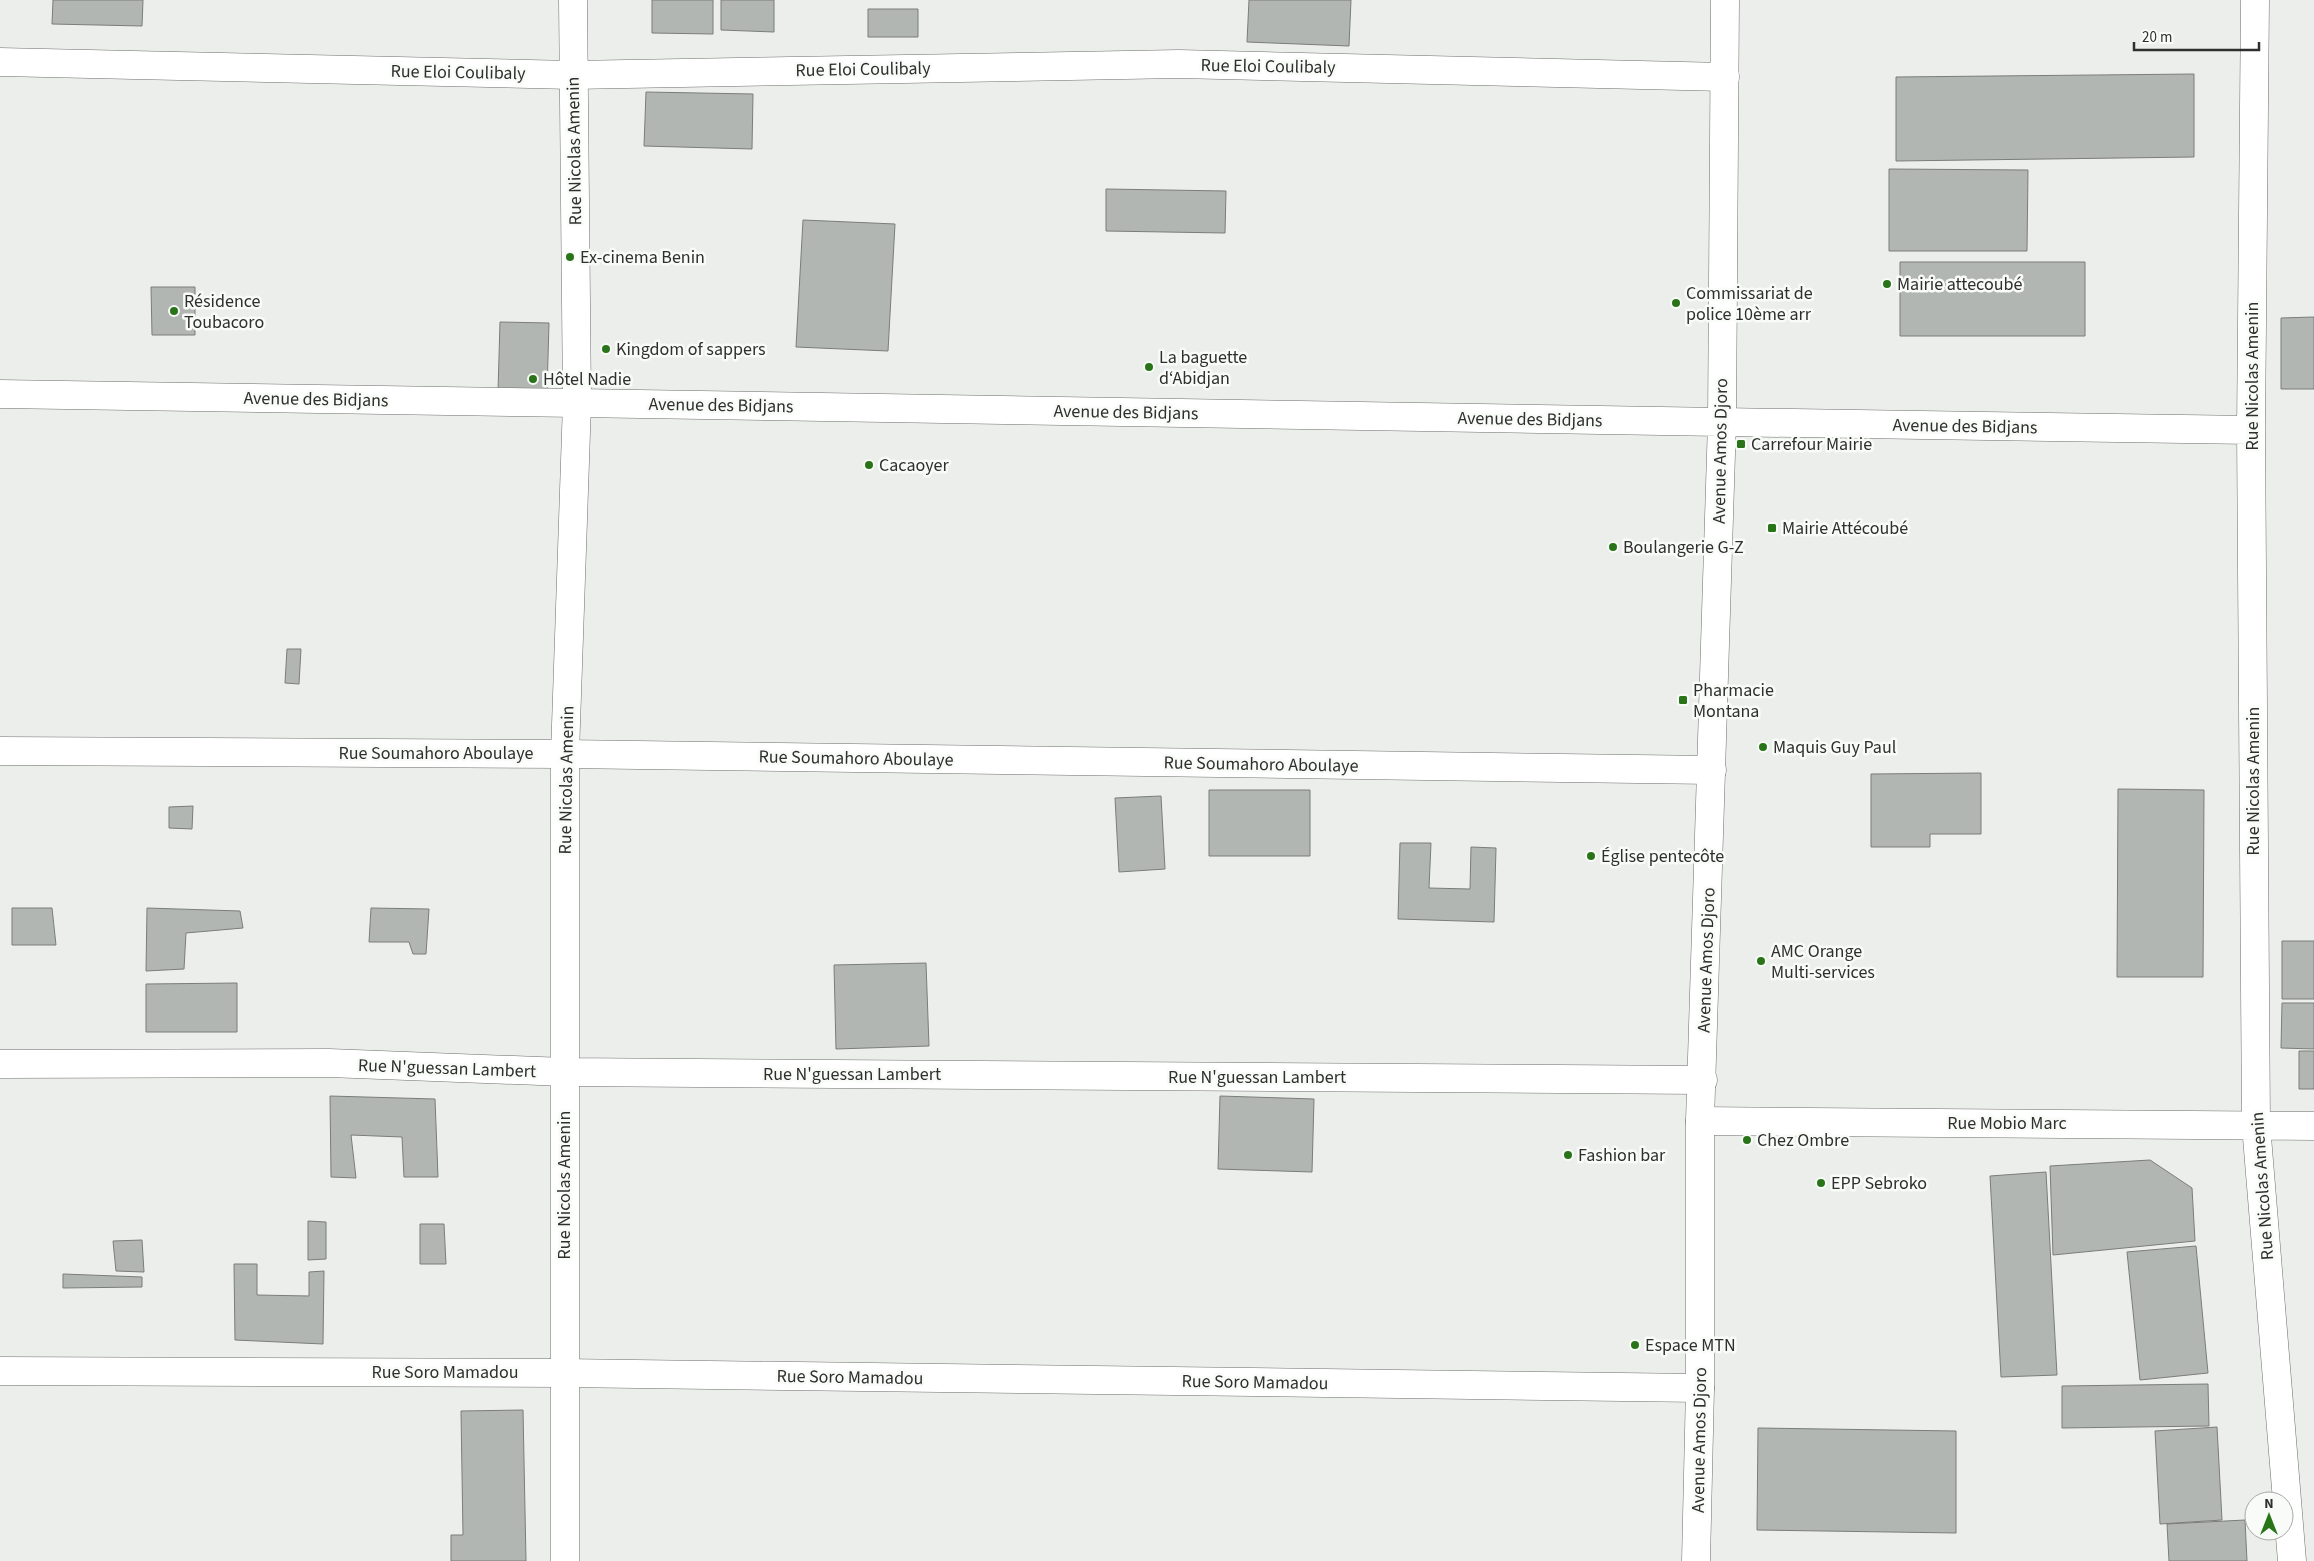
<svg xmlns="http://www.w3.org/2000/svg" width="2314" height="1561" font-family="'Source Sans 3',sans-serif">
<rect width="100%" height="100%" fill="#ebeeea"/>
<path fill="#b2b6b2" stroke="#7a7d79" d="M 53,0 L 143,0 L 142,26 L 52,24 Z
M 652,0 L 713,0 L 713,34 L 652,33 Z
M 721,0 L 774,0 L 774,32 L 721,30 Z
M 1249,0 L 1351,0 L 1349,46 L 1247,42 Z
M 868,9 L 918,9 L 918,37 L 868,37 Z
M 2194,74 L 2194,157 L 1896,161 L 1896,77 Z
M 646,92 L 753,94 L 752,149 L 644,146 Z
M 1889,169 L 2028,170 L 2027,251 L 1889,251 Z
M 1106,189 L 1226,191 L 1225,233 L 1106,231 Z
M 803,220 L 895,224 L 888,351 L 796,347 Z
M 1900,262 L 2085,262 L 2085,336 L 1900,336 Z
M 151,287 L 195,287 L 195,335 L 152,335 Z
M 2314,317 L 2314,389 L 2281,389 L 2281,318 Z
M 500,322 L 549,323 L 547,392 L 498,391 Z
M 287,649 L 301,649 L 299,684 L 285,683 Z
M 1981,773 L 1981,834 L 1930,834 L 1930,847 L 1871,847 L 1871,774 Z
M 2118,789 L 2204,790 L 2203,977 L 2117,977 Z
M 1209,790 L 1310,790 L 1310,856 L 1209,856 Z
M 1161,796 L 1165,869 L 1119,872 L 1115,798 Z
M 193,806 L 192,829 L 169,828 L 169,807 Z
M 1400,843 L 1431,843 L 1429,888 L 1470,889 L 1471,847 L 1496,848 L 1494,922 L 1398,919 Z
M 12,908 L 52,908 L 56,945 L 12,945 Z
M 147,908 L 240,911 L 243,928 L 186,933 L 184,969 L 146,971 Z
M 371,908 L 429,909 L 426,954 L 413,954 L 409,942 L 369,942 Z
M 2282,941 L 2314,941 L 2314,999 L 2282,999 Z
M 926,963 L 929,1046 L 836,1049 L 834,965 Z
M 237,983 L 237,1032 L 146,1032 L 146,984 Z
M 2282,1003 L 2314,1003 L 2314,1049 L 2281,1048 Z
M 2299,1051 L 2314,1051 L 2314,1089 L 2299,1089 Z
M 330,1096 L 435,1099 L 438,1177 L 404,1177 L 402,1137 L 351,1135 L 356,1178 L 331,1177 Z
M 1220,1096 L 1314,1099 L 1312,1172 L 1218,1169 Z
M 2150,1160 L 2192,1188 L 2195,1241 L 2053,1255 L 2050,1166 Z
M 2046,1172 L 2057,1375 L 2001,1377 L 1990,1176 Z
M 308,1221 L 326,1222 L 326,1259 L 308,1260 Z
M 420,1224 L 444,1224 L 446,1264 L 420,1264 Z
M 142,1240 L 144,1272 L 116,1271 L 113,1241 Z
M 2196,1246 L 2208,1373 L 2140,1380 L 2127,1252 Z
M 234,1264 L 257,1264 L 257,1295 L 309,1296 L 309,1272 L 324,1271 L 323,1344 L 235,1340 Z
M 63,1274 L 142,1277 L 142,1287 L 63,1288 Z
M 2208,1384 L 2209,1426 L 2062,1428 L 2062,1386 Z
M 523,1410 L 526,1561 L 451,1561 L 451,1535 L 463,1535 L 461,1411 Z
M 2217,1427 L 2222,1520 L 2160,1524 L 2155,1431 Z
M 1758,1428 L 1956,1431 L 1956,1533 L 1757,1530 Z
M 2245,1520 L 2247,1561 L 2169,1561 L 2167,1524 Z"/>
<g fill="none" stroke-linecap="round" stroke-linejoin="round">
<g stroke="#6d706c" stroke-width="29">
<path id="street" d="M 2255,0 L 2251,430 L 2256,1125 L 2292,1561
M 0,62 L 572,75 L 1179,64 L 1725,77
M 0,394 L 577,403 L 573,0
M 1722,422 L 2251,430
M 0,751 L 565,754 L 1712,770
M 0,1064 L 329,1063 L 565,1072 L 1703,1080
M 1700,1121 L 2314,1126
M 0,1371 L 563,1373 L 1700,1388"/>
</g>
<g stroke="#6d706c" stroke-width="29">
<path id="secondary" d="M 565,1561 L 565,754 L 577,403 L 1722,422
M 1696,1561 L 1700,1388 L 1700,1121 L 1722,422 L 1725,0"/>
</g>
<use href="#street" stroke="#fff" stroke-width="28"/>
<use href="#secondary" stroke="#fff" stroke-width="28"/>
</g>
<g fill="#297419" stroke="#f8fbf7" stroke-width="2">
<circle cx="570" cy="257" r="5"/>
<circle cx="1887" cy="284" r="5"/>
<circle cx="1676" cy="303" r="5"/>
<circle cx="174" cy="311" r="5"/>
<circle cx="606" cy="349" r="5"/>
<circle cx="1149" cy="367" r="5"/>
<circle cx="533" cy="379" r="5"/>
<rect x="1736" y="439" width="10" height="10" rx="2.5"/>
<circle cx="869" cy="465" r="5"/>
<rect x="1767" y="523" width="10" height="10" rx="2.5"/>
<circle cx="1613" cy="547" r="5"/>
<rect x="1678" y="695" width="10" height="10" rx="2.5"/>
<circle cx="1763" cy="747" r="5"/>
<circle cx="1591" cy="856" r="5"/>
<circle cx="1761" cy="961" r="5"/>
<circle cx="1747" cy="1140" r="5"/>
<circle cx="1568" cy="1155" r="5"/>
<circle cx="1821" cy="1183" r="5"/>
<circle cx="1635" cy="1345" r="5"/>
</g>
<g text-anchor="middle" stroke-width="5" stroke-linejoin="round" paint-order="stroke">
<g font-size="18" fill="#2f302e" stroke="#f8fbf7">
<text transform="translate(1268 66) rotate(1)" y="6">Rue Eloi Coulibaly</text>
<text transform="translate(863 69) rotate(-1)" y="6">Rue Eloi Coulibaly</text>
<text transform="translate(458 72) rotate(1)" y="6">Rue Eloi Coulibaly</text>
<text transform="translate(574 151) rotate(-91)" y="6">Rue Nicolas Amenin</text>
<text transform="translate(2252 376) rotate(-90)" y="6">Rue Nicolas Amenin</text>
<text transform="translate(316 399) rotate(1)" y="6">Avenue des Bidjans</text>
<text transform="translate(721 405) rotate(1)" y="6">Avenue des Bidjans</text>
<text transform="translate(1126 412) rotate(1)" y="6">Avenue des Bidjans</text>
<text transform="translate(1530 419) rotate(1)" y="6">Avenue des Bidjans</text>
<text transform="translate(1965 426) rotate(1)" y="6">Avenue des Bidjans</text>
<text transform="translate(1720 451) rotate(-89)" y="6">Avenue Amos Djoro</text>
<text x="436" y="759">Rue Soumahoro Aboulaye</text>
<text transform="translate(856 758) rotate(1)" y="6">Rue Soumahoro Aboulaye</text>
<text transform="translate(1261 764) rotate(1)" y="6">Rue Soumahoro Aboulaye</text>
<text transform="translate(566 780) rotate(-89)" y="6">Rue Nicolas Amenin</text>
<text transform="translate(2253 781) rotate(-90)" y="6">Rue Nicolas Amenin</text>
<text transform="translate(1706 960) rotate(-88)" y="6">Avenue Amos Djoro</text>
<text transform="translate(447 1068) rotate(2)" y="6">Rue N'guessan Lambert</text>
<text x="852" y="1080">Rue N'guessan Lambert</text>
<text x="1257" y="1083">Rue N'guessan Lambert</text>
<text x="2007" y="1129">Rue Mobio Marc</text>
<text transform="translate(564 1185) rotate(-90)" y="6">Rue Nicolas Amenin</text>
<text transform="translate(2262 1186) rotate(-94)" y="6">Rue Nicolas Amenin</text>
<text x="445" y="1378">Rue Soro Mamadou</text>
<text transform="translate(850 1377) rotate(1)" y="6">Rue Soro Mamadou</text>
<text transform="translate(1255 1382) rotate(1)" y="6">Rue Soro Mamadou</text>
<text transform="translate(1699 1440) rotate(-89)" y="6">Avenue Amos Djoro</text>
</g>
<g font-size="18" fill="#2f302e" stroke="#f8fbf7" text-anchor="start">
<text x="580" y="263">Ex-cinema Benin</text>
<text x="1897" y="290">Mairie attecoubé</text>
<text x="1686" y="299">Commissariat de<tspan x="1686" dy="21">police 10ème arr</tspan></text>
<text x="184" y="307">Résidence<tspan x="184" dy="21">Toubacoro</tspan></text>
<text x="616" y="355">Kingdom of sappers</text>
<text x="1159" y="363">La baguette<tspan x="1159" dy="21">d‘Abidjan</tspan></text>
<text x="543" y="385">Hôtel Nadie</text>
<text x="1751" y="450">Carrefour Mairie</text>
<text x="879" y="471">Cacaoyer</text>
<text x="1782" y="534">Mairie Attécoubé</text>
<text x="1623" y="553">Boulangerie G-Z</text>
<text x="1693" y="696">Pharmacie<tspan x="1693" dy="21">Montana</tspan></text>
<text x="1773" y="753">Maquis Guy Paul</text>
<text x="1601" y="862">Église pentecôte</text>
<text x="1771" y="957">AMC Orange<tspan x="1771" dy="21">Multi-services</tspan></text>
<text x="1757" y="1146">Chez Ombre</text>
<text x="1578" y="1161">Fashion bar</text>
<text x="1831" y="1189">EPP Sebroko</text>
<text x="1645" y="1351">Espace MTN</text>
</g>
</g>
<g transform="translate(2269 1516)"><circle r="24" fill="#f8fbf7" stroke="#a8aaa7"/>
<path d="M0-4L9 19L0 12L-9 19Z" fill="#297419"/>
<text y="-8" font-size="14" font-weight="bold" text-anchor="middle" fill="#2f302e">N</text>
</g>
<path d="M2134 42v8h125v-8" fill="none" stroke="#2f302e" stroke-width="2.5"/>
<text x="2142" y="42" font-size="15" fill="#2f302e" stroke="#f8fbf7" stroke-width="4" paint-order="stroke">20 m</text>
</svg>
